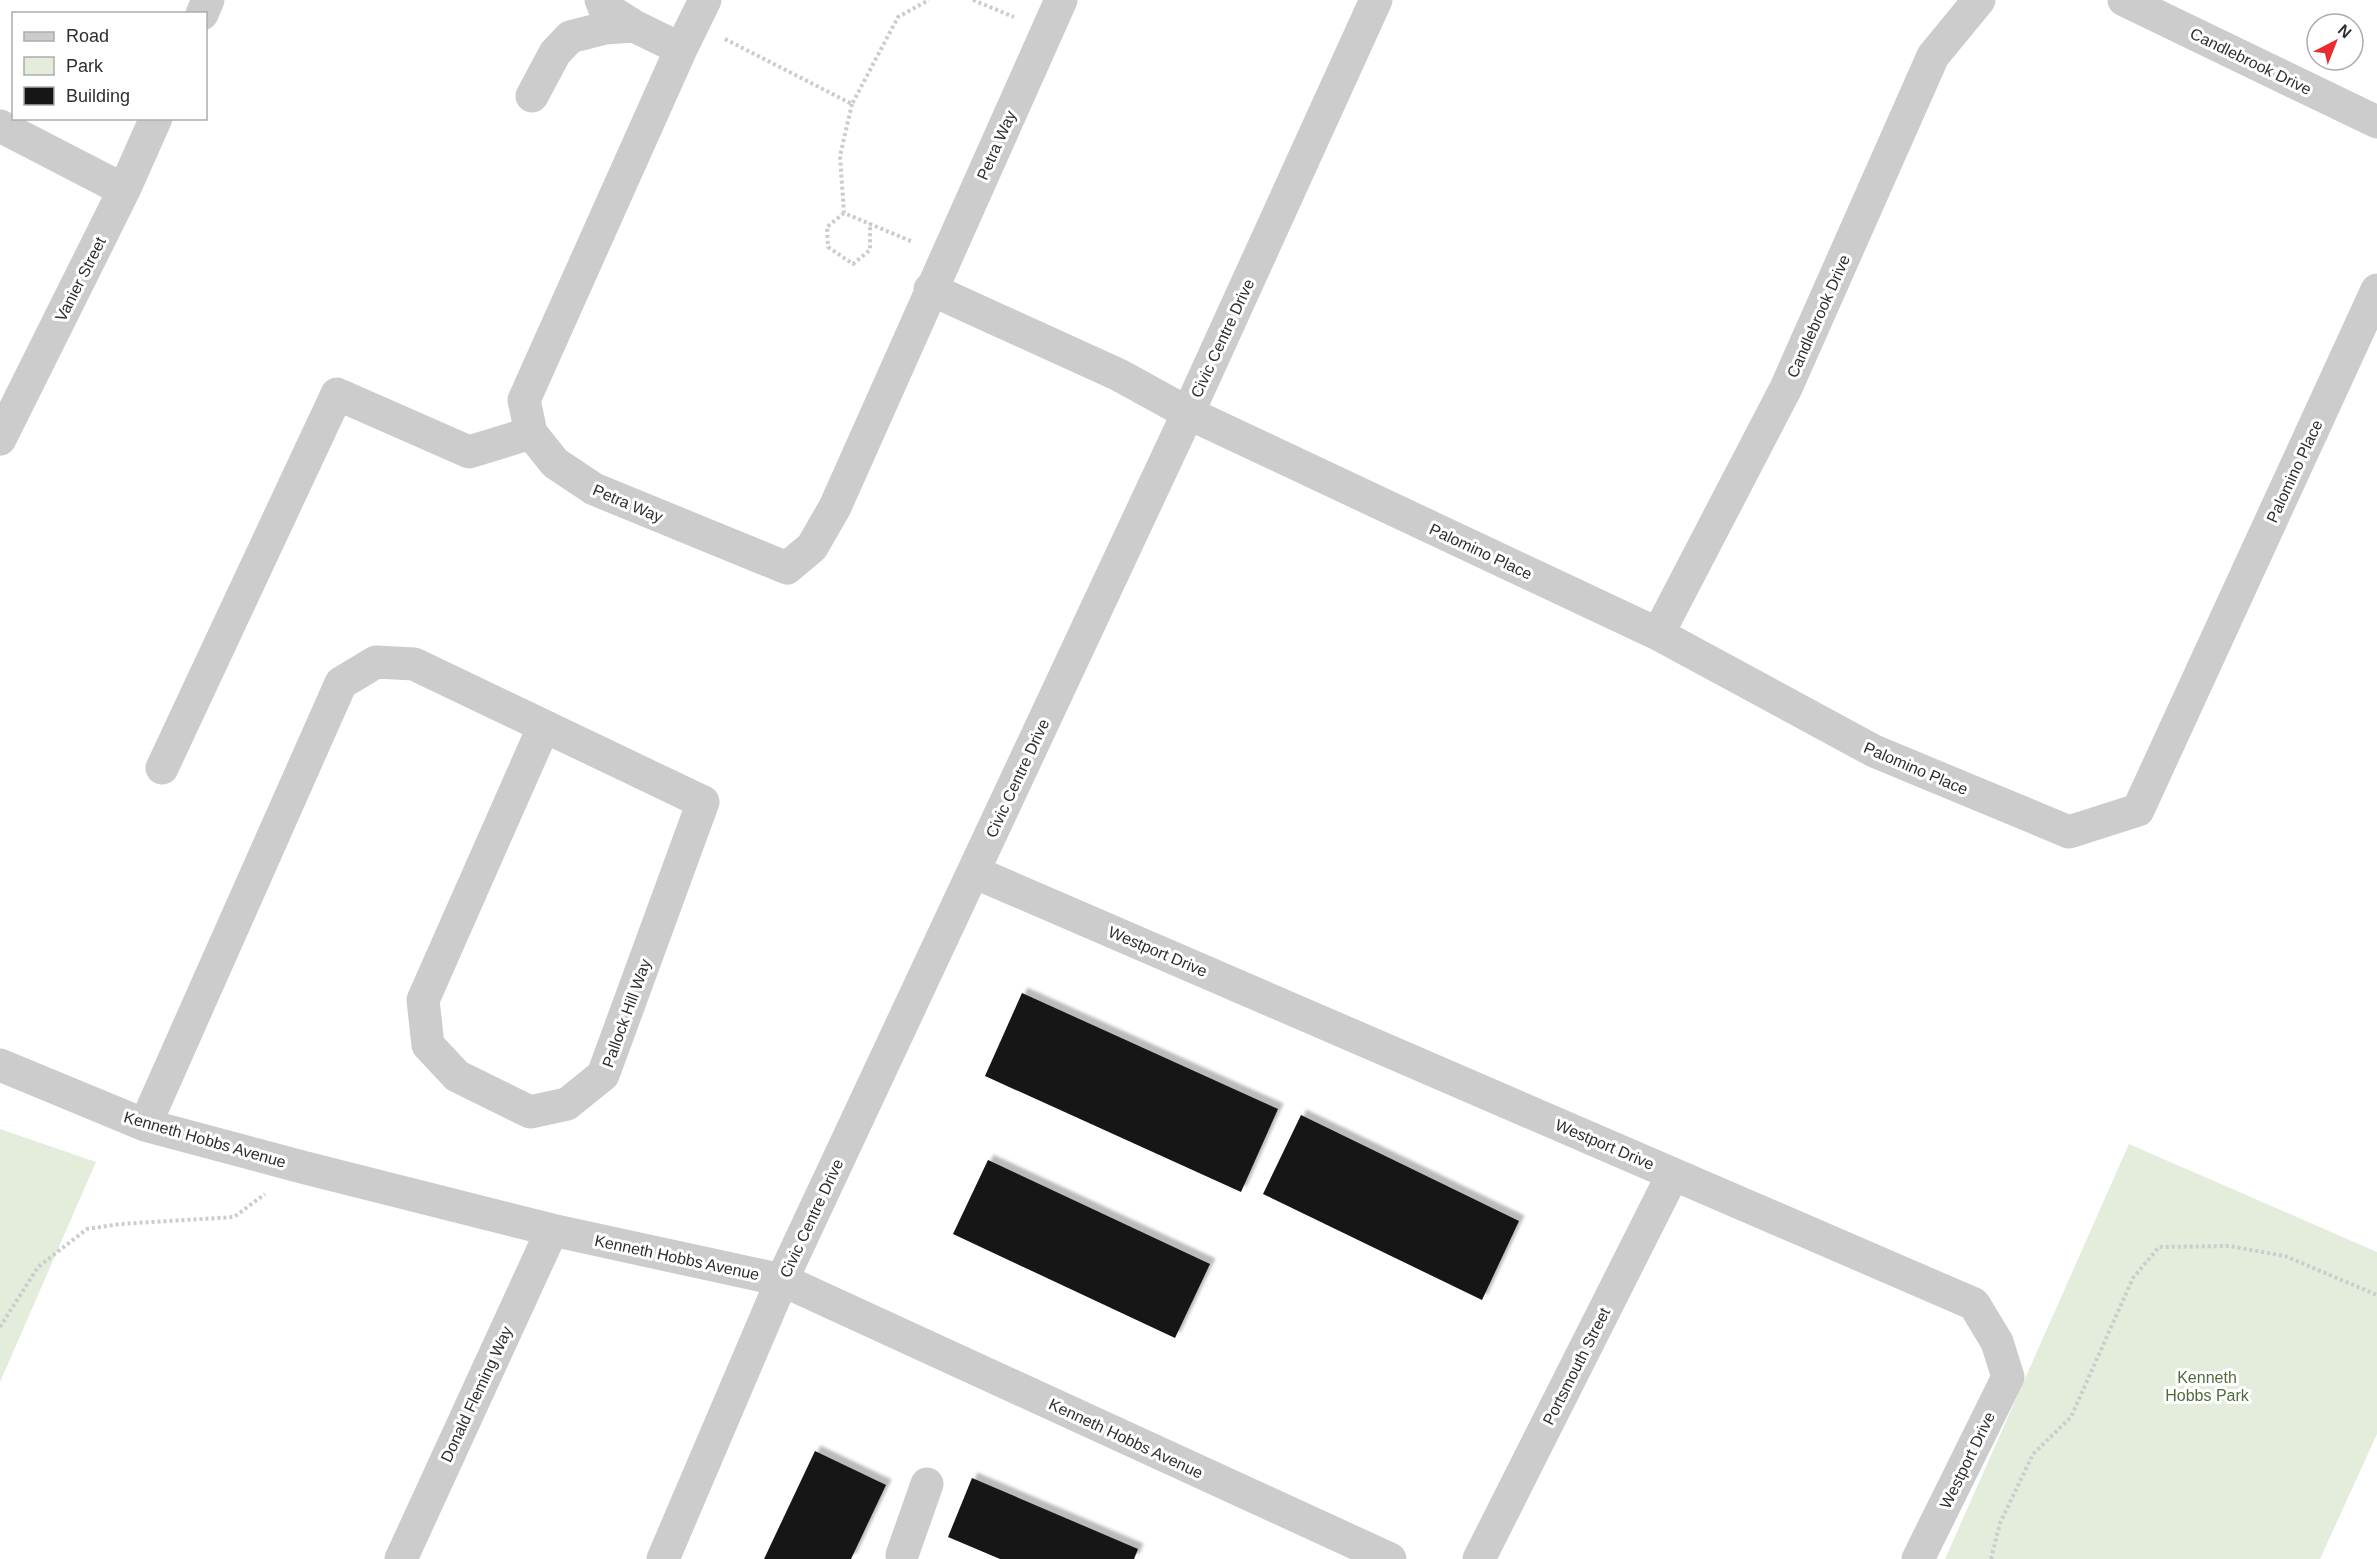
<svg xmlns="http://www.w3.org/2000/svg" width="2377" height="1559" font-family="Arial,sans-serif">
<defs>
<filter id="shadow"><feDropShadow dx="5.5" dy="-5.5" stdDeviation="1.5" flood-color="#0004"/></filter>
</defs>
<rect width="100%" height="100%" fill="#fff"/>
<path fill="#e4eddc" d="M 0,1129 L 96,1162 L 0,1382 Z
M 2129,1144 L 2377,1252 L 2377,1434 L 2320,1559 L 1945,1559 Z"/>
<path fill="#161616" filter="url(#shadow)" d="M 1022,993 L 1278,1109 L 1241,1192 L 985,1076 Z
M 1301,1115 L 1519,1221 L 1482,1300 L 1263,1194 Z
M 988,1160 L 1210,1264 L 1175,1338 L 953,1234 Z
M 815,1451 L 886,1485 L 851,1559 L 764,1559 Z
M 972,1478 L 1138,1549 L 1134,1559 L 1000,1559 L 948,1537 Z"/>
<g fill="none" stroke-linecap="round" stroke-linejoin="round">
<path stroke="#ccc" stroke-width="4" stroke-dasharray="3 3" stroke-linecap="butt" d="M 973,0 L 1014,17
M 725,39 L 852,104 L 898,17 L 929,0
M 852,104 L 840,156 L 844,213 L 913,242
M 844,213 L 827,227 L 828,247 L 853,264 L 870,250 L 870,223
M 0,1327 L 38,1267 L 87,1229 L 120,1224 L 234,1217 L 265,1194
M 1991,1559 L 2000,1523 L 2033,1454 L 2071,1417 L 2133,1278 L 2159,1247 L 2229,1246 L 2285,1256 L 2377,1295"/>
<path stroke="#ccc" stroke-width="33" d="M 601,0 L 604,7 L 634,26
M 705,0 L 681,49 L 524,400 L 531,433 L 555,463 L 594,489 L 787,568 L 812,547 L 835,507 L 1061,0
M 2124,0 L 2377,122
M 202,14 L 208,0
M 532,96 L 555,53 L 570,37 L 605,28 L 634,26 L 681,49
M 0,126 L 124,190
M 930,289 L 1119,375 L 1188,413 L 1658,634 L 1874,751 L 2069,832 L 2138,810 L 2377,290
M 0,439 L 124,190 L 156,118
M 1658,634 L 1786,388 L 1933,56 L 1979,0
M 162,768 L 337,394 L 469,452 L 531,433
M 974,872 L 1974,1304 L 1997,1342 L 2008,1377 L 1918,1559
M 0,1065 L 145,1125 L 302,1167 L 552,1230 L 782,1280 L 1390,1559
M 145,1125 L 341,683 L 376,662 L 414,664 L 703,802 L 603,1075 L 567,1104 L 530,1112 L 457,1076 L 428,1045 L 423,1000 L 544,726
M 902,1555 L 927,1484
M 401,1559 L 552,1230
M 663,1559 L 782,1280 L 1188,413 L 1376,0
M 1479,1559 L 1673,1174"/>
</g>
<g text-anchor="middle" stroke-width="6" stroke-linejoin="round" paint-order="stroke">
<g font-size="16" fill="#2f2f2f" stroke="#fff">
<text transform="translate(2251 61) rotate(26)" y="6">Candlebrook Drive</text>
<text transform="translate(996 145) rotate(-66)" y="6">Petra Way</text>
<text transform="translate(80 279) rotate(-63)" y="6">Vanier Street</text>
<text transform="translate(1818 316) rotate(-66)" y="6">Candlebrook Drive</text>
<text transform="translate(1222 338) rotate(-65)" y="6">Civic Centre Drive</text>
<text transform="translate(2294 471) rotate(-65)" y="6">Palomino Place</text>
<text transform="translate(628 503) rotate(23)" y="6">Petra Way</text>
<text transform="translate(1481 551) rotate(25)" y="6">Palomino Place</text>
<text transform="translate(1916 768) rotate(23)" y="6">Palomino Place</text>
<text transform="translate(1017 778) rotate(-65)" y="6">Civic Centre Drive</text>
<text transform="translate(1158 951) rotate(23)" y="6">Westport Drive</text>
<text transform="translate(626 1013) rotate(-70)" y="6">Pallock Hill Way</text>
<text transform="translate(205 1139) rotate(16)" y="6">Kenneth Hobbs Avenue</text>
<text transform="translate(1605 1144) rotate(23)" y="6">Westport Drive</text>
<text transform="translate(811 1218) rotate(-65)" y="6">Civic Centre Drive</text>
<text transform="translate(677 1257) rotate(12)" y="6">Kenneth Hobbs Avenue</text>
<text transform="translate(1576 1366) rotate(-63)" y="6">Portsmouth Street</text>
<text transform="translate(476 1394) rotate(-65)" y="6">Donald Fleming Way</text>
<text transform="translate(1126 1438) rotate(25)" y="6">Kenneth Hobbs Avenue</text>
<text transform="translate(1967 1460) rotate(-64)" y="6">Westport Drive</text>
</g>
<g font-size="16" fill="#506c3a" stroke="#fff">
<text x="2207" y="1383">Kenneth<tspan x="2207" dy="18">Hobbs Park</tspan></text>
</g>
</g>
<rect x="12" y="12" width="195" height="108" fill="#ffffff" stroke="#acacac" stroke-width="1.5"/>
<rect x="24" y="32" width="30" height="9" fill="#cccccc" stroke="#acacac" stroke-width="1.5"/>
<text x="66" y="42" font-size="18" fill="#2f2f2f">Road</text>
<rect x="24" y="57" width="30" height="18" fill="#e4eddc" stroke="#acacac" stroke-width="1.5"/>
<text x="66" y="72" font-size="18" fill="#2f2f2f">Park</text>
<rect x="24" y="87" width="30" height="18" fill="#161616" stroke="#acacac" stroke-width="1.5"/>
<text x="66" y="102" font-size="18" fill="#2f2f2f">Building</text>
<g transform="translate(2335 42) rotate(42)"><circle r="28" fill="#ffffff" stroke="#acacac" stroke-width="1.5"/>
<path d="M0-4.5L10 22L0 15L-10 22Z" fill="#ec2a31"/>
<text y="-9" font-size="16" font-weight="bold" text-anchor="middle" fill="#2f2f2f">N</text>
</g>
</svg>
